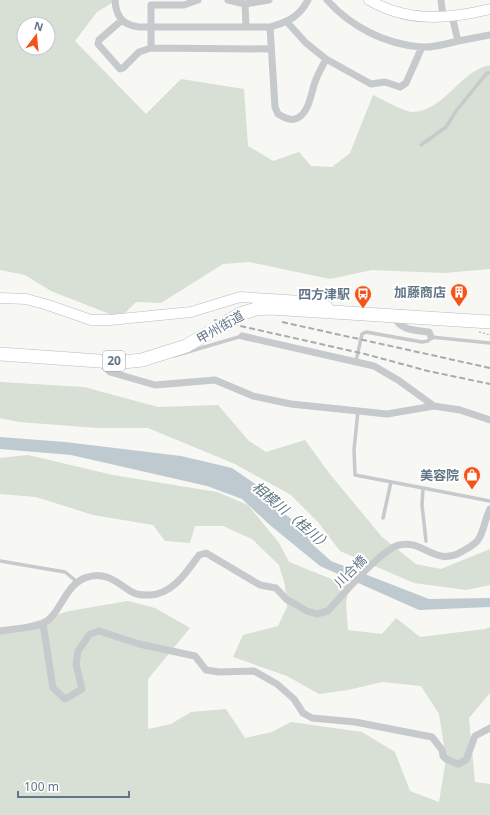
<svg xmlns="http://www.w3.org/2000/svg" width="490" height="815" font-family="'Noto Sans','Noto Sans JP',sans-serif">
<rect width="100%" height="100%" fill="#f7f7f3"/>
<path fill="#d8dfd4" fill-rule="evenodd" d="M 0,0 L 117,0 L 97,12 L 75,41 L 146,114 L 181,79 L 244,89 L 248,146 L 273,161 L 299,152 L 311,166 L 332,167 L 350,153 L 373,95 C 382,99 404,112 413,112 C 446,110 459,71 490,65 L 490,269 L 444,273 L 372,270 L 330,279 L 249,262 L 223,264 L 161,303 L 136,302 L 120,318 L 51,291 L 25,275 L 0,270 ZM 24,24 L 48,24 L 48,48 L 24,48 Z
M 0,382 L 84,387 L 158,407 L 218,405 L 249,441 L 266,452 L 305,440 L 329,473 L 382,537 L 416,564 L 441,569 L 490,549 L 490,585 L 466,590 L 414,583 L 340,551 L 318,522 L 291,495 L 235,464 L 148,428 L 98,428 L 19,422 L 0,418 Z
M 28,455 L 113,475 L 217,492 L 248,505 L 279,543 L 289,562 L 349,586 L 346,604 L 348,630 L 382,634 L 396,618 L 420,637 L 485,629 L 490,627 L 490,693 L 469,718 L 475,782 L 490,784 L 490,815 L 0,815 L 0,632 L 69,611 L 128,601 L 155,608 L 190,628 L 148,679 L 148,729 L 171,724 L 191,712 L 226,709 L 245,738 L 272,732 L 291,722 L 362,732 L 395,752 L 410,791 L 439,802 L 446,759 L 439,714 L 421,686 L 382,682 L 348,690 L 319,694 L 287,676 L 233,657 L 243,635 L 278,626 L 287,607 L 285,585 L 279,565 L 252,539 L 223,526 L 195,526 L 190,543 L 165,541 L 153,525 L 93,515 L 36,497 L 0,494 L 0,458 Z"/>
<path fill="#bfcad0" d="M 0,437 L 65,442 L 181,456 L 232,468 L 273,496 L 269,503 L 304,528 L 311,543 L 331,561 L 429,599 L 490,598 L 490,607 L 419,610 L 320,566 L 271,526 L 242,499 L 207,486 L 71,455 L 0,449 Z"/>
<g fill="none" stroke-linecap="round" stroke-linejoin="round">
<g stroke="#b8bdc2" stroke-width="11">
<path id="secondary" d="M 369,0 C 408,23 448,19 490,9
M 0,298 L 26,299 L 48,305 L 91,320 L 110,320 L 191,312 L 240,297 L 318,302 L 327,306 L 331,313"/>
</g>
<g stroke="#b8bcbf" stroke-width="14">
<path id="highway" d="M 240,314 L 256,309 L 270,308 L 490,322
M 0,354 L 99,361 L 123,362 L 142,360 L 186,346 L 221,326"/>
</g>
<path stroke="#bfc2c4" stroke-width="1.5" stroke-dasharray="2 2" stroke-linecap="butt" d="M 479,332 L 490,335"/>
<path stroke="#c6cacd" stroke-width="3.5" d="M 421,145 L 446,127 L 456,111 L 487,73 L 490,73
M 174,356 L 242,336
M 356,361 L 362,334 L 366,332 L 422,342 L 428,341 L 431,337 L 490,343
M 358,411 L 354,450 L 355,475 L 423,488 L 422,505 L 426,541
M 423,488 L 490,501
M 383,518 L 391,482
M 0,561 L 65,572 L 76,581"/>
<path stroke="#c6cacd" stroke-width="7" d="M 115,0 C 116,16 122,25 139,27 L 270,27 C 288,22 299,17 308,0
M 228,0 L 245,4 L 269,0
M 327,0 C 351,27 385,44 421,47 C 433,48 446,44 458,41 L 452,16
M 441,0 L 443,17
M 245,4 L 246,27
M 122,20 L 99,40 L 98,44 L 120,69 L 123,68 L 139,52 L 151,48 L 270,49
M 287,22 L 306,43 L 326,59 L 371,84 L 385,82 L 400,87 L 406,83 L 422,47
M 270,27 L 275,107 L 278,114 C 283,117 289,121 295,119 C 309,115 311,93 315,82 C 318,74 322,67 326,59
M 458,41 L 490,35
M 151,48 L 151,5 L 184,5 L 198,0
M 395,317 C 400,331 416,330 429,332 L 431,337
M 242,336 L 374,366 L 398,380 L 434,406
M 99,361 L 110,372 L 155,385 L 215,380 L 253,396 L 291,404 L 387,414 L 434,406 L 460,410 L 490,420
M 43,624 L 53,688 L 65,699 L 82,689 L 76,664 L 78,651 L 90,634 L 99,631 L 139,644 L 195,656 L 206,670 L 219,672 L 254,671 L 277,684 L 294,699 L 303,713 L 312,718 L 355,722 L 432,737 L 442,750 L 443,756 L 446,759 L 458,764 L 466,760 L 475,736 L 490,728
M 0,631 C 12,629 32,628 42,624 C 61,616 64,583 88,577 C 108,571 119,585 134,593 C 138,595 143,595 146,595 C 171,597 187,572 199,555 L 206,553 L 260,585 L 276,588 L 286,599 L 307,611 L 317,614 L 328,611 C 341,596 382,549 399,545 C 424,539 435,568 463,551 C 468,548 474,545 478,540 C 484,532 485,518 490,509"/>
<use href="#secondary" stroke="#fff" stroke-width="10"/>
<use href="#highway" stroke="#fff" stroke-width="13"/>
<path stroke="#a6acb2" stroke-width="2" stroke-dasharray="6 3" stroke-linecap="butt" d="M 214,320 L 365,354 L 428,371 L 490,384
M 282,322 L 490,368"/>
<g stroke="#b8bcbf" stroke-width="14" stroke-linecap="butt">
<path id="highway-bridge" d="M 221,326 L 240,314"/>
</g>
<use href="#highway-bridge" stroke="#fff" stroke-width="13"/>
</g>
<defs>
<g id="building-pin" transform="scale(0.9)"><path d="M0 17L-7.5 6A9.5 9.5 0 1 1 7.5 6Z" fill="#f35417" stroke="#fff"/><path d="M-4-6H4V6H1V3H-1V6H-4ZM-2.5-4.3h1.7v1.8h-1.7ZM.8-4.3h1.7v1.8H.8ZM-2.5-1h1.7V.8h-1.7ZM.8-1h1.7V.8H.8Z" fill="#fff"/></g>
<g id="bus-pin" transform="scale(0.9)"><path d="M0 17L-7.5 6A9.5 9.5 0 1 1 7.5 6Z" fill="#f35417" stroke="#fff"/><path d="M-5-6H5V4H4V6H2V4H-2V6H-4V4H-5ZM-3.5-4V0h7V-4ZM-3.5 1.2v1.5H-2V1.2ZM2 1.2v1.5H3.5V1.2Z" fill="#fff"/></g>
<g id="shop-pin" transform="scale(0.9)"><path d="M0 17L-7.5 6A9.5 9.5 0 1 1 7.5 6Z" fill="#f35417" stroke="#fff"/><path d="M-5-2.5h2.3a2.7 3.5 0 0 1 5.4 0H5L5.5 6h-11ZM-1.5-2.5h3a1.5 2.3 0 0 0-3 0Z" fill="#fff"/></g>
</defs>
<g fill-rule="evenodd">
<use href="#building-pin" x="459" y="292"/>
<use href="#bus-pin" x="363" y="294"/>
<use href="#shop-pin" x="472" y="475"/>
</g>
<g text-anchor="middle" stroke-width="4" stroke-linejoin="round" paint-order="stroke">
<rect fill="#fff" stroke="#929fab" stroke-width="1" x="103" y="351" width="22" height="20" rx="3"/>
<g font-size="12" font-weight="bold" fill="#637687">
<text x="114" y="365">20</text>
</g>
<g font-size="13" font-weight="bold" fill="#637687" stroke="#fff" text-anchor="end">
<text x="446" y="297">加藤商店</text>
<text x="350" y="299">四方津駅</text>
<text x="459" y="480">美容院</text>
</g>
<g font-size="13" fill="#637687" stroke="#fff">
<text transform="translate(220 327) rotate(-30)" y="5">甲州街道</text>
<text transform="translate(350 571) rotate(-45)" y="5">川合橋</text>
</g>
<g font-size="14" font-style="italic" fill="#5f7883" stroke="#fff">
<text transform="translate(292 516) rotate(40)" y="5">相模川（桂川）</text>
</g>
</g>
<g transform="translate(36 36) rotate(16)"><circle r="19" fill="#ffffff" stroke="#c1c8cf"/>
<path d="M0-3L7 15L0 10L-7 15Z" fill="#f35417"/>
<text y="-6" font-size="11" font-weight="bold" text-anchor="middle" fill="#637687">N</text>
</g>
<path d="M18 791v6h111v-6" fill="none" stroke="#637687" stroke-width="2"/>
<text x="24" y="791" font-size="12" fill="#637687" stroke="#ffffff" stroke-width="3" paint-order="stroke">100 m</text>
</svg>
